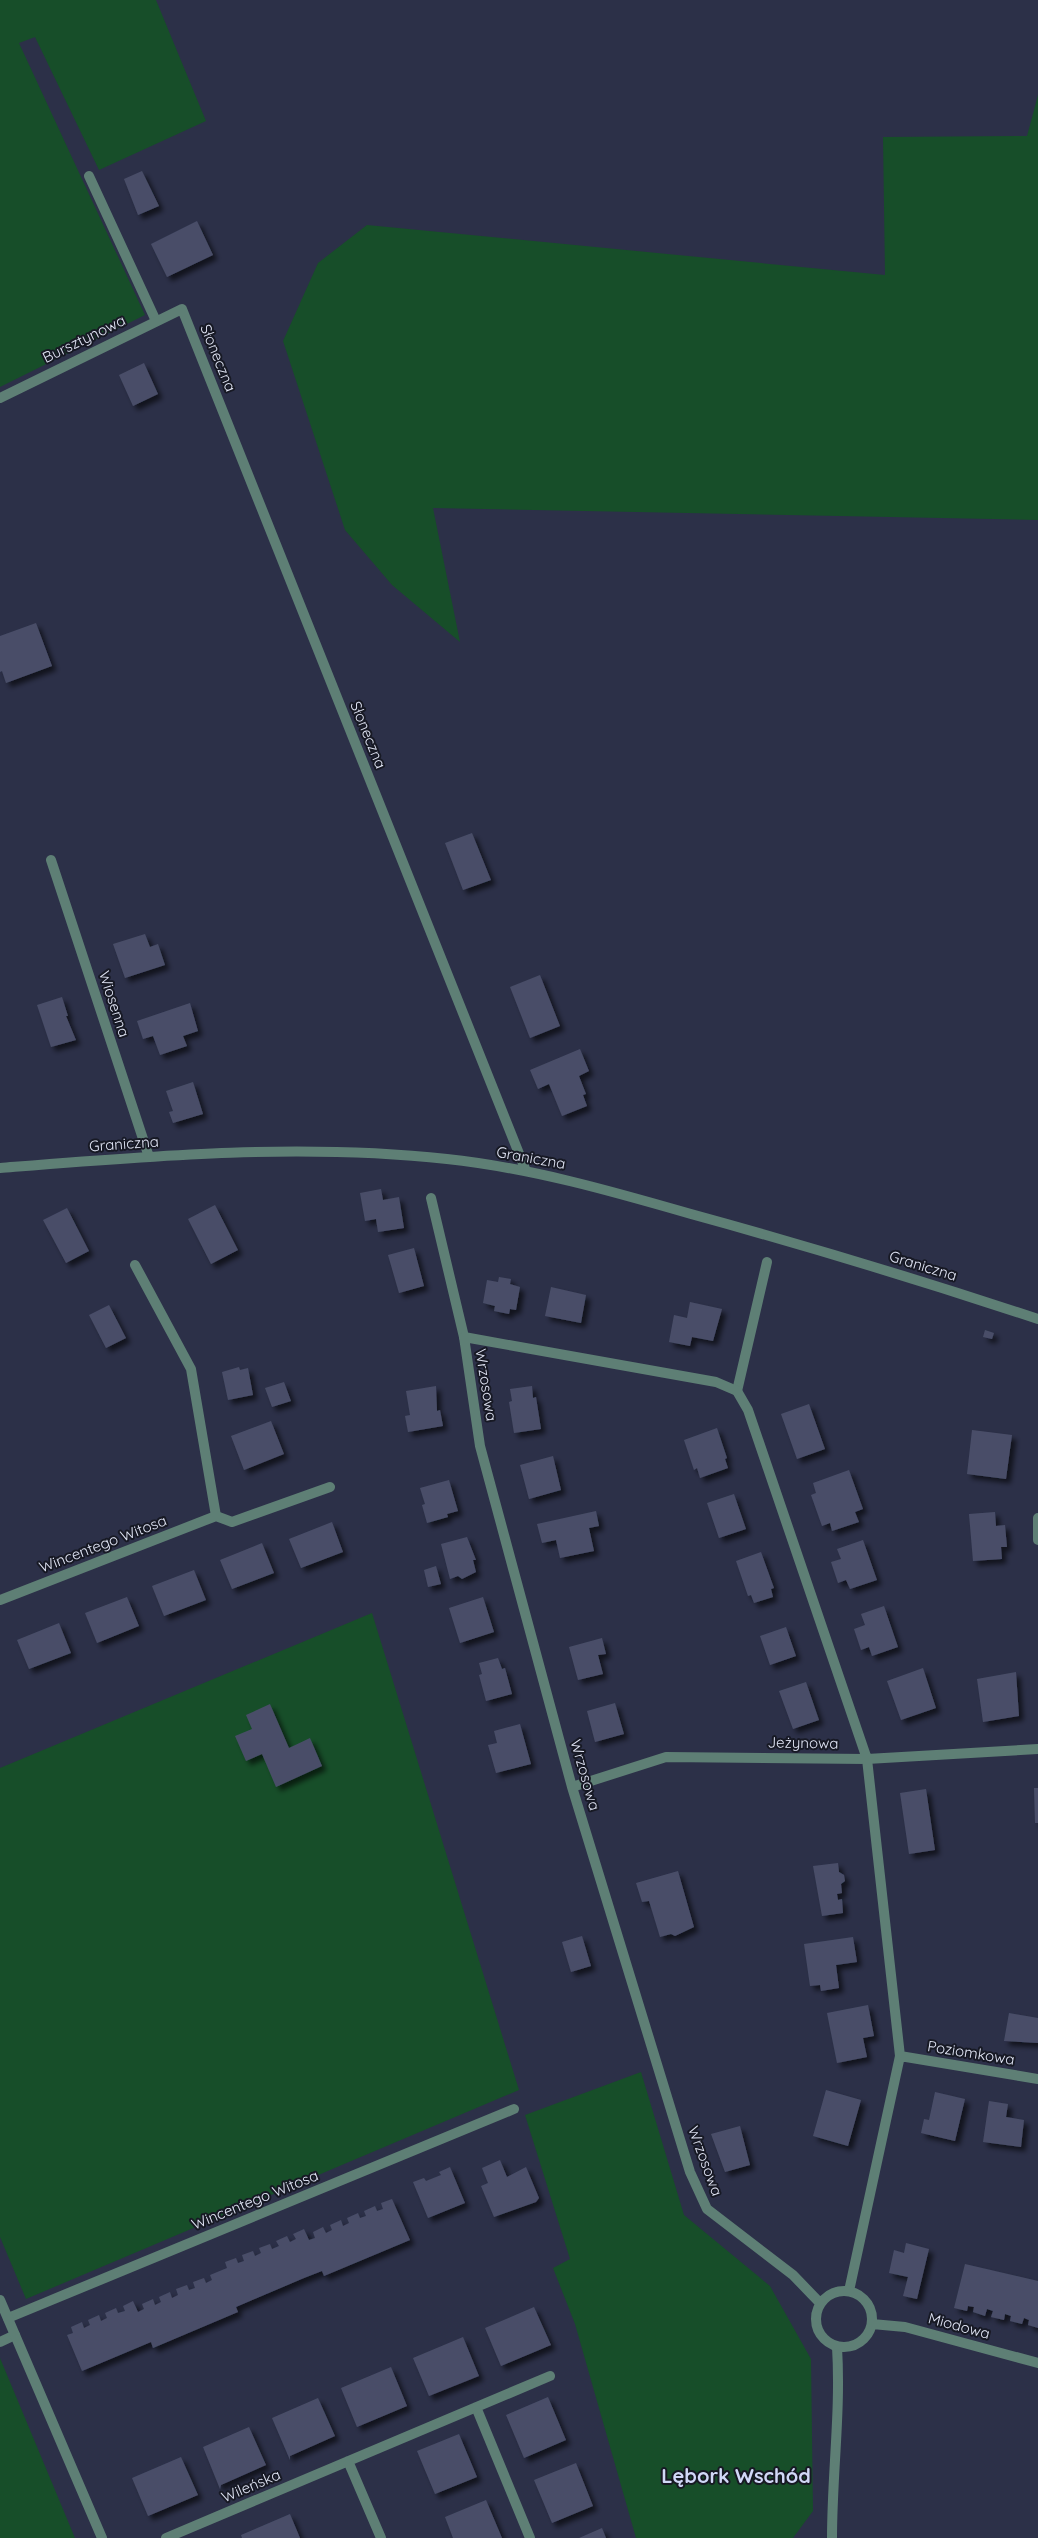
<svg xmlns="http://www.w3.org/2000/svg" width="1038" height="2538" font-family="Quicksand,sans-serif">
<defs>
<filter id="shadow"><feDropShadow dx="4.5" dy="4.5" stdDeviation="2.5" flood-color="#0009"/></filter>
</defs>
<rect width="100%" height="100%" fill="#2c3048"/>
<path fill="#174e29" d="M 0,0 L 156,0 L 206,121 L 99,170 L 35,37 L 19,43 L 145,315 L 0,387 Z
M 1038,95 L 1038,520 L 433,508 L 460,642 L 392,585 L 345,530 L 283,341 L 318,263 L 367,225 L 885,275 L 883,137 L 1027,136 Z
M 372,1613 L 519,2090 L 26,2299 L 0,2237 L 0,1768 Z
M 641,2072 L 684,2215 L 770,2286 L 811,2359 L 813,2511 L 793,2538 L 636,2538 L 575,2324 L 553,2268 L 570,2259 L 525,2115 Z
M 0,2358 L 75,2538 L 0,2538 Z"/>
<path fill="#494e68" filter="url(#shadow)" d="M 142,171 L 159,206 L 138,215 L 124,179 Z
M 197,221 L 213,255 L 167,277 L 151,244 Z
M 144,363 L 158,394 L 133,406 L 119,375 Z
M 36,623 L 52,666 L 6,683 L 2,671 L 0,672 L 0,636 Z
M 472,833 L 491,880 L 463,890 L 445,843 Z
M 145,934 L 150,947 L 158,944 L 165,965 L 125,978 L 113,944 Z
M 540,975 L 560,1026 L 530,1038 L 510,987 Z
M 62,997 L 68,1016 L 66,1016 L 76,1040 L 51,1047 L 37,1005 Z
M 190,1003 L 198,1031 L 183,1036 L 187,1046 L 160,1055 L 153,1036 L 143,1039 L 137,1021 Z
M 580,1049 L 589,1071 L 579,1076 L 586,1094 L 583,1095 L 587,1106 L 562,1116 L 549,1084 L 538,1089 L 530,1070 Z
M 193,1082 L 203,1114 L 173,1123 L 169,1112 L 173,1111 L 166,1091 Z
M 381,1189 L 383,1200 L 399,1197 L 404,1228 L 378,1232 L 376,1219 L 365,1221 L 360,1193 Z
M 215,1205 L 238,1250 L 211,1264 L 188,1219 Z
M 67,1208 L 89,1251 L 66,1263 L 43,1220 Z
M 414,1248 L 424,1286 L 399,1293 L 388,1255 Z
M 499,1277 L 511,1279 L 510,1284 L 520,1287 L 516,1310 L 510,1309 L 509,1314 L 494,1311 L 495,1306 L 483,1303 L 487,1280 L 498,1282 Z
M 551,1287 L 586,1295 L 581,1323 L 545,1316 Z
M 690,1302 L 722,1309 L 713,1341 L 692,1337 L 690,1346 L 669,1342 L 674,1315 L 687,1318 Z
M 109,1305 L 126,1338 L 106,1348 L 89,1315 Z
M 985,1330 L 994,1333 L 992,1339 L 983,1337 Z
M 239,1367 L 240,1370 L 248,1368 L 253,1395 L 228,1400 L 222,1372 Z
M 284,1382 L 291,1401 L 272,1407 L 265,1388 Z
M 436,1386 L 437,1411 L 440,1410 L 443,1426 L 408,1432 L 405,1416 L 410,1415 L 406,1391 Z
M 532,1386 L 533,1398 L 536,1397 L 541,1429 L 514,1433 L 509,1402 L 512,1401 L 510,1389 Z
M 809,1404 L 825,1449 L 797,1459 L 781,1414 Z
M 271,1421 L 284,1454 L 244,1470 L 231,1436 Z
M 717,1428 L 727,1458 L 725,1459 L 728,1468 L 700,1478 L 697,1468 L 694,1470 L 684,1440 Z
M 972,1430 L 1012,1435 L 1006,1479 L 967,1474 Z
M 553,1456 L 561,1490 L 529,1499 L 520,1465 Z
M 849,1470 L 863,1509 L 855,1512 L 859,1522 L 832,1531 L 830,1523 L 822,1526 L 811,1495 L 816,1493 L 813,1483 Z
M 449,1480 L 458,1511 L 447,1514 L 448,1517 L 427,1523 L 422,1505 L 425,1504 L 420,1488 Z
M 734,1494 L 746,1529 L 719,1538 L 707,1503 Z
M 596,1511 L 599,1526 L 589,1528 L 594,1551 L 560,1558 L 556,1540 L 542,1543 L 537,1524 Z
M 995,1512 L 996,1526 L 1005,1525 L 1007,1547 L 1001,1547 L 1002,1559 L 973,1561 L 969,1514 Z
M 332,1522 L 343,1552 L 301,1568 L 289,1539 Z
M 467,1537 L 476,1560 L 473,1560 L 476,1572 L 462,1579 L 458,1576 L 450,1579 L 441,1544 Z
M 863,1540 L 877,1580 L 850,1589 L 846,1580 L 838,1583 L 831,1562 L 841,1559 L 837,1549 Z
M 262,1543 L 274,1573 L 232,1589 L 220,1560 Z
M 761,1552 L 774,1588 L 771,1589 L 773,1597 L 754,1603 L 751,1595 L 748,1596 L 736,1561 Z
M 436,1566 L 441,1584 L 428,1587 L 424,1570 Z
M 194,1570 L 206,1600 L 164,1616 L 152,1586 Z
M 127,1597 L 139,1626 L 97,1643 L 85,1613 Z
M 483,1597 L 494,1632 L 460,1643 L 449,1608 Z
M 884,1606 L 898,1647 L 872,1656 L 869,1647 L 861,1650 L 854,1629 L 865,1625 L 861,1614 Z
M 59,1623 L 71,1653 L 29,1669 L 17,1640 Z
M 786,1627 L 796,1656 L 770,1665 L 760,1636 Z
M 602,1638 L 606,1654 L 598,1655 L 603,1674 L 578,1680 L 569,1647 Z
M 498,1658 L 502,1669 L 505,1668 L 512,1694 L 486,1701 L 479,1675 L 482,1674 L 479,1663 Z
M 923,1668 L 936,1708 L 901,1720 L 887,1681 Z
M 1016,1672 L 1019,1716 L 983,1722 L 977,1679 Z
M 806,1682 L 819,1720 L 793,1729 L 779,1691 Z
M 615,1703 L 624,1734 L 595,1742 L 587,1711 Z
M 270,1704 L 289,1748 L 310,1738 L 322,1766 L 276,1787 L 262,1754 L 246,1761 L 235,1736 L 252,1729 L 246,1715 Z
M 520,1724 L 531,1764 L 496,1773 L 488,1745 L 497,1743 L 494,1731 Z
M 1034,1788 L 1038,1788 L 1038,1823 L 1035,1823 Z
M 926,1789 L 935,1850 L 909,1854 L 900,1793 Z
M 838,1863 L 839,1872 L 844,1875 L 845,1881 L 841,1884 L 842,1893 L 837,1894 L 838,1900 L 842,1899 L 843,1913 L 822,1916 L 813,1866 Z
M 678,1871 L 694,1927 L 675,1936 L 671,1934 L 660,1937 L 649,1901 L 642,1902 L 636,1883 Z
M 582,1936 L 591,1966 L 571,1972 L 562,1942 Z
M 853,1937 L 857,1962 L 836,1965 L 839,1988 L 821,1991 L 820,1985 L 810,1986 L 804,1944 Z
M 868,2005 L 874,2036 L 863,2038 L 867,2057 L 837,2063 L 827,2013 Z
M 1009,2013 L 1038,2018 L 1038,2043 L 1004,2041 Z
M 826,2090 L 861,2100 L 848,2146 L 813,2136 Z
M 935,2092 L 965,2099 L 955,2141 L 921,2133 L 924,2119 L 929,2120 Z
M 989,2101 L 1008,2104 L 1006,2117 L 1024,2120 L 1021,2147 L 983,2142 Z
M 740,2126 L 750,2165 L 725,2172 L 711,2134 Z
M 500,2160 L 507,2177 L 526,2167 L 539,2198 L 536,2202 L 494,2217 L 481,2186 L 488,2183 L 482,2168 Z
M 450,2167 L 465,2203 L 428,2218 L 413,2182 L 424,2178 L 426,2181 L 441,2175 L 439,2172 Z
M 392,2199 L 410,2240 L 324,2276 L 322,2271 L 304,2278 L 236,2307 L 238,2312 L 153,2348 L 151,2342 L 82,2371 L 67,2335 L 73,2333 L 71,2327 L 82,2322 L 84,2328 L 90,2325 L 88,2320 L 99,2315 L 101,2321 L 107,2318 L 105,2313 L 116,2308 L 118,2313 L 125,2311 L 123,2306 L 133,2301 L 138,2312 L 144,2309 L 142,2304 L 153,2299 L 155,2305 L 161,2302 L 159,2297 L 170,2292 L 172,2298 L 178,2295 L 176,2289 L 187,2285 L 189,2290 L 195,2288 L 193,2282 L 204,2278 L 206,2283 L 212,2280 L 210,2275 L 227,2268 L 225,2262 L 236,2258 L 238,2263 L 244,2261 L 242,2255 L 253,2251 L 255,2256 L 261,2253 L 259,2248 L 270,2244 L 272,2249 L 279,2246 L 276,2241 L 287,2236 L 290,2242 L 296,2239 L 293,2234 L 304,2229 L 309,2240 L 315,2238 L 313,2232 L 323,2227 L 326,2233 L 332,2230 L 330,2225 L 341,2220 L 343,2226 L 349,2223 L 347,2218 L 358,2213 L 360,2218 L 366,2216 L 364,2211 L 375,2206 L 377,2211 L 383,2209 L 381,2203 Z
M 906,2243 L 929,2249 L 917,2299 L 903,2296 L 908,2277 L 889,2273 L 894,2250 L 904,2253 Z
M 965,2264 L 1038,2281 L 1038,2328 L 1028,2325 L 1029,2320 L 1024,2318 L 1022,2324 L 1010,2321 L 1011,2316 L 1005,2314 L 1004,2320 L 991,2317 L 993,2311 L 987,2309 L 985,2316 L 973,2312 L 974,2307 L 968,2306 L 967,2311 L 954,2308 Z
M 534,2307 L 551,2345 L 501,2366 L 485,2328 Z
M 463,2337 L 479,2376 L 429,2396 L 413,2358 Z
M 391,2367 L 407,2406 L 357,2427 L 341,2388 Z
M 548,2397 L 566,2440 L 524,2458 L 506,2415 Z
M 318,2398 L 335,2436 L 290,2456 L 290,2460 L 272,2418 Z
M 249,2427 L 266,2465 L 221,2485 L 220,2489 L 203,2447 Z
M 459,2434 L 477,2477 L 435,2494 L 417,2451 Z
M 181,2457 L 198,2495 L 148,2516 L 132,2478 Z
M 576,2463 L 593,2506 L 552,2523 L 534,2480 Z
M 486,2500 L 502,2538 L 453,2538 L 445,2517 Z
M 290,2514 L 300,2538 L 242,2538 L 241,2535 Z
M 602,2528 L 606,2538 L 579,2538 Z"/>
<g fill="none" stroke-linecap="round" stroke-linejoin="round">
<path stroke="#5e7f75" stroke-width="10" d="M 89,176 L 156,321
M 431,1198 L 464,1337
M 737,1391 L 767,1262"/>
<path stroke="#5e7f75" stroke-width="10" d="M 0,398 L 182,309 L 526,1171
M 51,860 L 149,1157
M 0,1168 C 149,1156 298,1143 447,1159 C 531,1168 611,1191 691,1214 C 808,1246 923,1281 1038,1319
M 135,1265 L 191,1369 L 216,1516
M 1038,1518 L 1038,1540
M 0,1600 L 216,1516 L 232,1522 L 330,1487
M 572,1787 L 666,1757 L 867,1759 L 1038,1749
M 900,2056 L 1038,2079
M816 2319a28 28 0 1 1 56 0a28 28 0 1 1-56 0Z
M 820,2303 L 793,2275 L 707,2209 L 690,2172 L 572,1787 L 480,1446 L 464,1337 L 716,1382 L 737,1391 L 748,1410 L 867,1759 L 900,2056 L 849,2291
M 8,2318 L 514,2109
M 872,2324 L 905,2327 L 1038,2363
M 0,2342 L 15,2335
M 476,2407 L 530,2538
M 348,2461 L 381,2538
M 166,2538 L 550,2376
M 832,2538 C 832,2474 841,2411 837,2347"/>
<path stroke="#5e7f75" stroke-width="10" d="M 0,2300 L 102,2538"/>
</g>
<g text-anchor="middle" stroke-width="4" stroke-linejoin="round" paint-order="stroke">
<g font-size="15" fill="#e2e6f6" stroke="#171924">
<text transform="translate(84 339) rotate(-26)" y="5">Bursztynowa</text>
<text transform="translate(218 358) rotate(68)" y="5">Słoneczna</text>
<text transform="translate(368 735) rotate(68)" y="5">Słoneczna</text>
<text transform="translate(114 1004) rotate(72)" y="5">Wiosenna</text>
<text transform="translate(124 1144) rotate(-4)" y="5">Graniczna</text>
<text transform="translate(531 1158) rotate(10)" y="5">Graniczna</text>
<text transform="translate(923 1266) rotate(17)" y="5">Graniczna</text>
<text transform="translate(486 1385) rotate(81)" y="5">Wrzosowa</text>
<text transform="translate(103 1544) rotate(-21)" y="5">Wincentego Witosa</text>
<text transform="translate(803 1743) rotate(1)" y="5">Jeżynowa</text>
<text transform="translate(585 1775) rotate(74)" y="5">Wrzosowa</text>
<text transform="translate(971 2053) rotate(9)" y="5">Poziomkowa</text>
<text transform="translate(705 2161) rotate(70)" y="5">Wrzosowa</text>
<text transform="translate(255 2200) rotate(-22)" y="5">Wincentego Witosa</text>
<text transform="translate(959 2326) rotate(15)" y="5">Miodowa</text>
<text transform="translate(251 2486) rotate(-23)" y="5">Wileńska</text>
</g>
<g font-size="20" font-weight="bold" fill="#d1d8f7" stroke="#171924">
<text x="736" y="2483">Lębork Wschód</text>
</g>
</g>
</svg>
